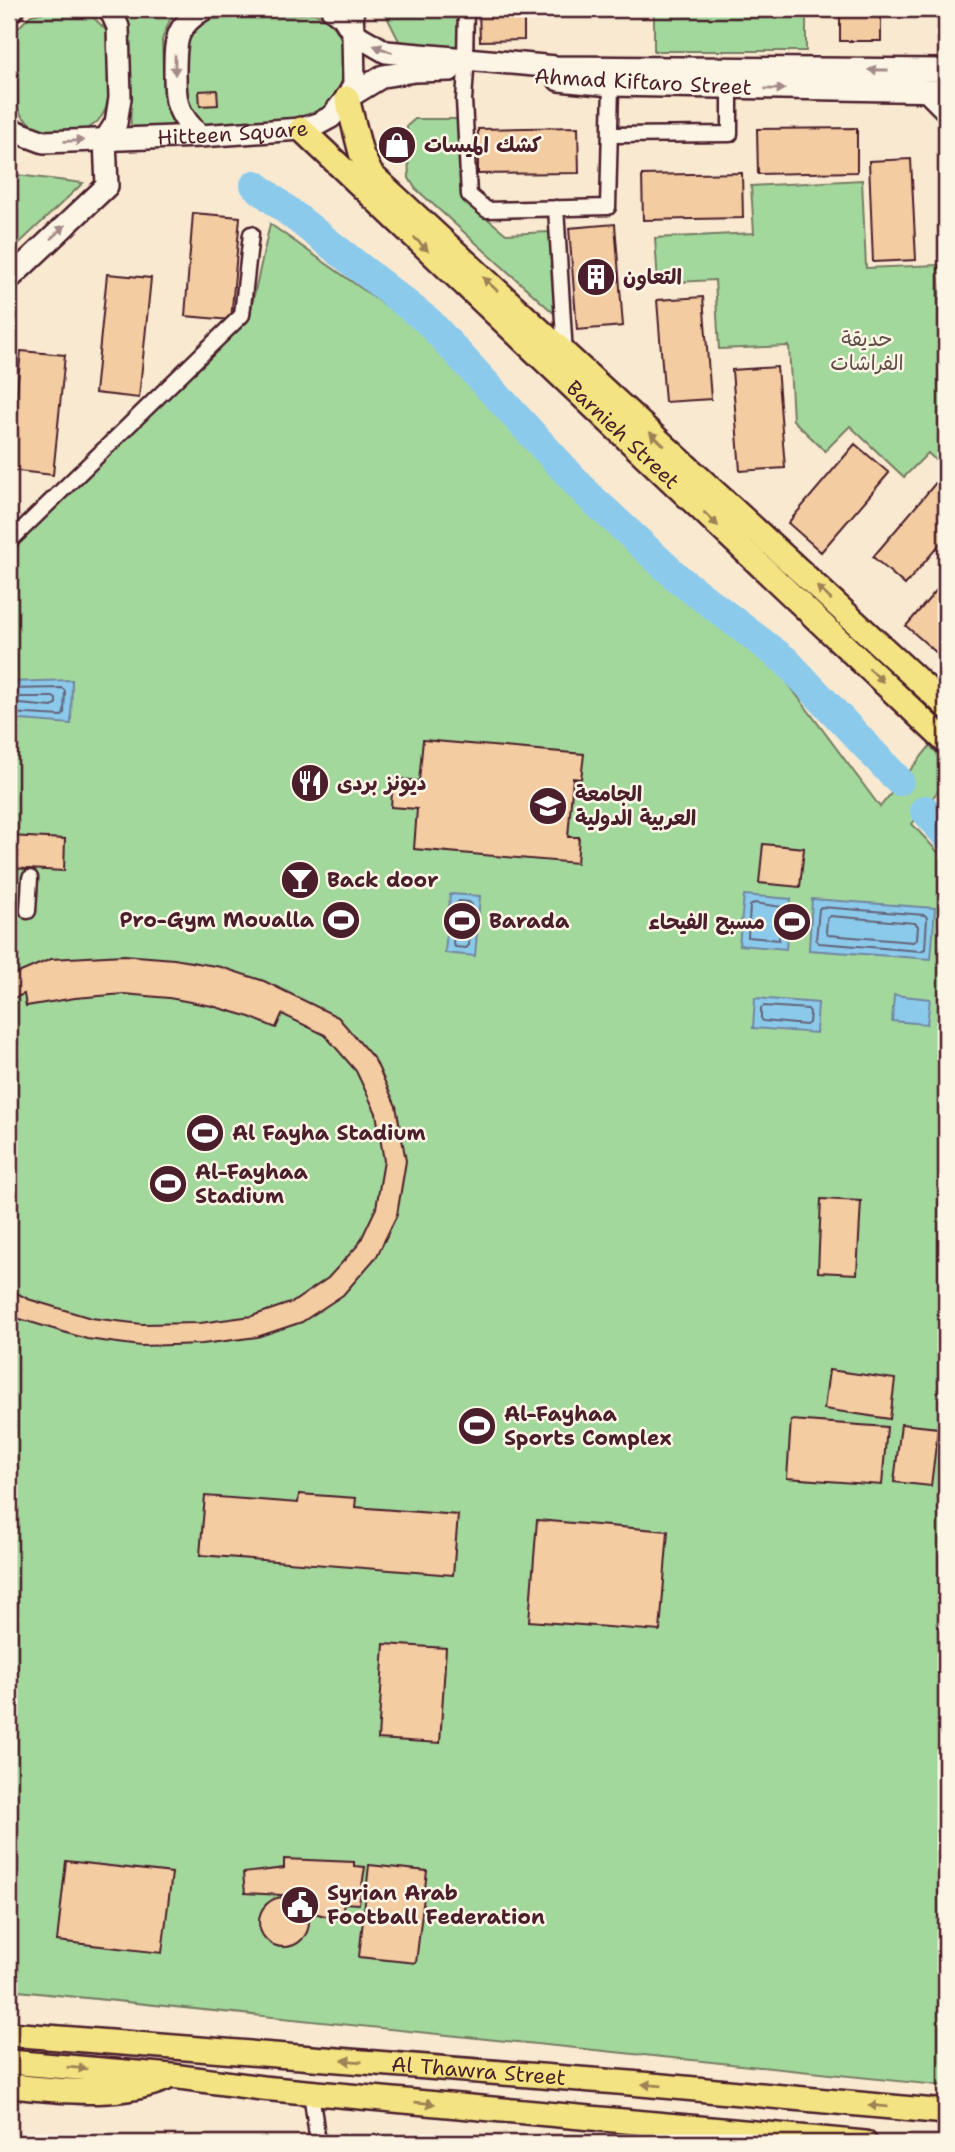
<svg xmlns="http://www.w3.org/2000/svg" width="955" height="2152" font-family="'Shantell Sans','Playpen Sans Arabic',sans-serif">
<rect width="100%" height="100%" fill="#f9e9d1"/>
<filter id="ink" filterUnits="userSpaceOnUse"><feTurbulence type="fractalNoise" baseFrequency=".0143" numOctaves="2"/><feDisplacementMap in="SourceGraphic" scale="14" xChannelSelector="R" yChannelSelector="G"/><feConvolveMatrix kernelMatrix="1 2 1 2 8 2 1 2 1" color-interpolation-filters="sRGB"/></filter>
<g filter="url(#ink)">
<path fill="#a3d89c" stroke="#767c64" stroke-width="2" d="M 383,9 L 473,9 L 474,50 L 420,49 L 399,41 Z
M 654,9 L 806,9 L 806,51 L 654,51 Z
M 56,10 L 86,10 L 107,31 C 110,47 112,81 110,97 C 109,103 105,111 101,117 C 85,142 30,137 18,109 L 15,31 L 31,15 Z
M 178,11 L 171,17 L 162,40 L 164,103 L 177,132 L 131,132 L 128,13 Z
M 314,13 C 349,26 344,57 346,89 L 316,122 L 203,124 L 189,116 L 183,91 L 182,47 L 199,20 Z
M 415,119 L 463,119 L 464,199 L 506,234 L 550,232 L 557,316 L 415,188 L 409,178 L 407,126 Z
M 9,174 L 83,183 L 9,253 Z
M 862,180 L 866,268 L 938,265 L 943,348 L 946,348 L 946,470 L 928,453 L 904,477 L 850,426 L 825,451 L 793,420 L 789,346 L 719,349 L 715,280 L 658,283 L 655,238 L 754,233 L 751,186 Z
M 270,224 L 422,331 L 580,503 L 674,589 L 778,670 L 880,807 L 930,746 L 946,762 L 946,781 L 912,824 L 946,861 L 946,2086 L 9,1990 L 9,551 L 249,318 Z"/>
<path fill="#8ccaec" stroke="#72869f" stroke-width="2" d="M 72,680 L 71,724 L 9,719 L 9,682 Z
M 450,894 L 480,896 L 475,956 L 445,953 Z
M 744,895 L 791,899 L 786,949 L 739,945 Z
M 812,899 L 935,908 L 931,959 L 809,950 Z
M 894,995 L 930,999 L 927,1024 L 892,1021 Z
M 755,998 L 818,1003 L 816,1033 L 753,1028 Z"/>
<g fill="none" stroke-linecap="round" stroke-linejoin="round">
<path stroke="#646378" stroke-width="2" d="M 9,689 L 62,688 L 65,691 L 64,713 L 62,716 L 9,713
M 20,697 L 53,697 L 56,699 L 56,704 L 52,707 L 20,704 L 17,701 Z
M 459,901 L 469,902 L 472,905 L 469,945 L 466,948 L 455,947 L 453,944 L 456,904 Z
M 754,903 L 782,907 L 779,940 L 748,937 L 750,906 Z
M 821,907 L 925,915 L 927,918 L 925,949 L 921,951 L 819,943 L 816,940 L 819,909 Z
M 830,916 L 915,923 L 918,926 L 917,939 L 913,942 L 828,935 L 826,932 L 827,919 Z
M 764,1006 L 808,1009 L 810,1012 L 809,1023 L 806,1025 L 763,1021 L 761,1018 L 761,1008 Z"/>
<path stroke="#8ccaec" stroke-width="30" d="M 255,185 L 429,322 L 588,495 L 681,581 L 786,661 L 899,781
M 925,810 L 946,835"/>
</g>
<path fill="#f3cca2" stroke="#4a1f2b" stroke-width="2" d="M 479,9 L 524,9 L 524,40 L 480,41 Z
M 557,9 L 601,9 L 601,16 L 557,16 Z
M 840,9 L 881,9 L 881,41 L 840,41 Z
M 217,90 L 218,105 L 200,106 L 199,91 Z
M 578,127 L 579,173 L 478,174 L 478,129 Z
M 857,128 L 857,172 L 758,174 L 757,129 Z
M 911,159 L 916,260 L 873,262 L 869,161 Z
M 742,173 L 743,218 L 643,220 L 642,175 Z
M 193,213 L 240,217 L 231,320 L 185,316 Z
M 615,224 L 623,326 L 577,330 L 569,228 Z
M 107,274 L 151,278 L 139,398 L 95,393 Z
M 703,297 L 711,399 L 665,402 L 657,300 Z
M 21,351 L 65,355 L 53,475 L 9,470 Z
M 777,367 L 785,468 L 740,471 L 732,370 Z
M 855,444 L 889,473 L 821,552 L 788,523 Z
M 939,479 L 946,485 L 946,537 L 905,585 L 873,557 Z
M 946,579 L 946,645 L 938,654 L 906,626 Z
M 423,740 L 584,754 L 581,779 L 573,778 L 568,837 L 579,837 L 577,863 L 414,849 L 417,809 L 391,807 L 393,778 L 419,781 Z
M 9,836 L 65,839 L 64,871 L 9,868 Z
M 763,844 L 804,848 L 800,887 L 759,883 Z
M 124,955 L 174,959 L 221,967 L 264,981 L 338,1017 L 375,1060 L 396,1106 L 406,1161 L 397,1215 L 377,1256 L 343,1295 L 302,1322 L 257,1337 L 202,1344 L 141,1346 L 87,1339 L 20,1319 L 9,1314 L 9,1289 L 28,1299 L 91,1318 L 142,1324 L 200,1323 L 252,1316 L 293,1302 L 328,1278 L 359,1244 L 376,1208 L 384,1161 L 376,1113 L 356,1071 L 325,1035 L 282,1014 L 276,1028 L 247,1016 L 212,1006 L 169,998 L 124,994 L 75,998 L 26,1006 L 24,994 L 9,1000 L 9,977 L 51,959 Z
M 821,1199 L 861,1201 L 857,1274 L 818,1272 Z
M 829,1370 L 895,1379 L 890,1419 L 824,1409 Z
M 791,1420 L 887,1427 L 882,1485 L 787,1478 Z
M 901,1424 L 938,1428 L 931,1486 L 894,1482 Z
M 299,1494 L 356,1498 L 355,1507 L 458,1515 L 453,1575 L 200,1555 L 205,1496 L 298,1503 Z
M 537,1520 L 668,1531 L 660,1631 L 529,1621 Z
M 9,1639 L 12,1639 L 9,1676 Z
M 384,1644 L 446,1648 L 440,1743 L 378,1739 Z
M 284,1859 L 354,1862 L 354,1866 L 365,1867 L 359,1904 L 344,1903 L 341,1920 L 306,1911 L 298,1902 L 299,1896 L 245,1893 L 243,1873 L 284,1868 Z
M 66,1861 L 172,1873 L 162,1953 L 57,1941 Z
M 369,1865 L 427,1871 L 416,1963 L 359,1957 Z
M259 1922a25 25 0 1 1 50 0a25 25 0 1 1-50 0Z"/>
<g fill="none" stroke-linecap="round" stroke-linejoin="round">
<g stroke="#4a1f2b" stroke-width="19">
<path id="street" d="M 465,58 L 466,9
M 466,70 L 464,100 L 469,195 L 487,210 L 608,207 L 611,85
M 922,91 L 946,115
M 611,135 L 730,134 L 730,88
M 556,208 L 565,354
M 9,542 L 242,315 L 251,234
M 28,911 L 30,878
M 311,2092 L 318,2143"/>
</g>
<g stroke="#4a1f2b" stroke-width="26">
<g id="secondary">
<path d="M 352,9 L 353,33 L 386,52 L 556,67 L 946,70"/>
<path d="M 9,12 L 13,9"/>
<path d="M 559,80 L 611,85 L 946,91"/>
<path d="M 347,98 L 383,76 L 415,71 L 450,70"/>
<path id="s1" d="M 9,129 L 44,142 L 200,136 L 301,129 L 318,124 L 331,117 L 347,98 L 354,84 L 353,33 L 343,17 L 332,9"/>
<path d="M 200,136 C 191,127 182,118 178,105 C 175,96 175,83 175,73 C 175,41 175,26 204,9"/>
<path d="M 9,279 L 107,186 L 105,140 L 116,123 L 120,98 L 118,27 L 110,9"/>
</g>
</g>
<g stroke="#4a1f2b" stroke-width="28">
<g id="primary">
<path d="M 347,98 L 361,153 L 371,174 L 946,706"/>
<path id="s2" d="M 301,129 L 946,742"/>
<path id="s3" d="M 9,2034 L 630,2083 L 946,2112"/>
<path d="M 9,2062 L 172,2076 L 262,2088 L 865,2143"/>
<path d="M 9,2086 C 61,2090 115,2099 165,2079"/>
</g>
</g>
<use href="#street" stroke="#fcf5e5" stroke-width="14"/>
<use href="#secondary" stroke="#fcf5e5" stroke-width="21"/>
<use href="#primary" stroke="#f4e382" stroke-width="23"/>
</g>
<defs><path id="oneway-solid" d="M-6-.8H1V-3.2L6.5 0L1 3.2V.8H-6Z" transform="scale(1.75)"/></defs>
<g fill="#a38a88">
<use href="#oneway-solid" transform="translate(383 49) rotate(-159)"/>
<use href="#oneway-solid" transform="translate(175 65) rotate(90)"/>
<use href="#oneway-solid" transform="translate(878 70) rotate(-180)"/>
<use href="#oneway-solid" transform="translate(775 89) rotate(1)"/>
<use href="#oneway-solid" transform="translate(74 141) rotate(-2)"/>
<use href="#oneway-solid" transform="translate(58 232) rotate(-43)"/>
</g>
<g fill="#9f8156">
<use href="#oneway-solid" transform="translate(421 244) rotate(44)"/>
<use href="#oneway-solid" transform="translate(490 284) rotate(-137)"/>
<use href="#oneway-solid" transform="translate(657 439) rotate(-137)"/>
<use href="#oneway-solid" transform="translate(711 519) rotate(44)"/>
<use href="#oneway-solid" transform="translate(824 593) rotate(-137)"/>
<use href="#oneway-solid" transform="translate(876 675) rotate(44)"/>
<use href="#oneway-solid" transform="translate(352 2061) rotate(-175)"/>
<use href="#oneway-solid" transform="translate(77 2068) rotate(5)"/>
<use href="#oneway-solid" transform="translate(652 2085) rotate(-175)"/>
<use href="#oneway-solid" transform="translate(425 2103) rotate(5)"/>
<use href="#oneway-solid" transform="translate(878 2106) rotate(-175)"/>
</g>
</g>
<defs>
<g id="shop-disc" transform="scale(2.0125)"><circle r="9.5" fill="#4a1f2b" stroke="#fcf5e5"/><path d="M-5-2.5h2.3a2.7 3.5 0 0 1 5.4 0H5L5.5 6h-11ZM-1.5-2.5h3a1.5 2.3 0 0 0-3 0Z" fill="#fff"/></g>
<g id="building-disc" transform="scale(2.0125)"><circle r="9.5" fill="#4a1f2b" stroke="#fcf5e5"/><path d="M-4-6H4V6H1V3H-1V6H-4ZM-2.5-4.3h1.7v1.8h-1.7ZM.8-4.3h1.7v1.8H.8ZM-2.5-1h1.7V.8h-1.7ZM.8-1h1.7V.8H.8Z" fill="#fff"/></g>
<g id="restaurant-disc" transform="scale(2.0125)"><circle r="9.5" fill="#4a1f2b" stroke="#fcf5e5"/><path d="M-5-6h1v4h1v-4h1v4h1v-4h1v5L-1.5 .5V6h-2V.5L-5-1ZM5-6V6H3V1.5H1.5Q1.5-4 5-6Z" fill="#fff"/></g>
<g id="university-disc" transform="scale(2.0125)"><circle r="9.5" fill="#4a1f2b" stroke="#fcf5e5"/><path d="M0-5L7-2L0 1L-7-2ZM-4 1L0 2.5L4 1V4Q0 6-4 4Z" fill="#fff"/></g>
<g id="bar-disc" transform="scale(2.0125)"><circle r="9.5" fill="#4a1f2b" stroke="#fcf5e5"/><path d="M-6-5H6L.8 .8V4.5H3.5V6h-7V4.5H-.8V.8Z" fill="#fff"/></g>
<g id="stadium-disc" transform="scale(2.0125)"><circle r="9.5" fill="#4a1f2b" stroke="#fcf5e5"/><path d="M0-5a6.5 5 0 1 0 0 10a6.5 5 0 1 0 0-10ZM-3.5-1.8h7v3.6h-7Z" fill="#fff"/></g>
<g id="civic-disc" transform="scale(2.0125)"><circle r="9.5" fill="#4a1f2b" stroke="#fcf5e5"/><path d="M-.6-6.5H3V-4.5H.6V-3L4-1V1h2V6H-6V1h2V-1L-.6-3ZM-1.2 2.5V6h2.4V2.5Z" fill="#fff"/></g>
</defs>
<g fill-rule="evenodd">
<use href="#shop-disc" x="397" y="145"/>
<use href="#building-disc" x="596" y="277"/>
<use href="#restaurant-disc" x="310" y="783"/>
<use href="#university-disc" x="548" y="806"/>
<use href="#bar-disc" x="300" y="880"/>
<use href="#stadium-disc" x="341" y="920"/>
<use href="#stadium-disc" x="462" y="921"/>
<use href="#stadium-disc" x="792" y="922"/>
<use href="#stadium-disc" x="205" y="1133"/>
<use href="#stadium-disc" x="168" y="1184"/>
<use href="#stadium-disc" x="477" y="1426"/>
<use href="#civic-disc" x="300" y="1905"/>
</g>
<g text-anchor="middle" stroke-width="5" stroke-linejoin="round" paint-order="stroke">
<g font-size="21" fill="#4a1f2b" stroke="#fcf5e5">
<text transform="translate(643 82) rotate(3)" y="7">Ahmad Kiftaro Street</text>
<text dy="7" stroke="none"><textPath href="#s1" startOffset="226">Hitteen Square</textPath></text>
<text dy="7" stroke="none"><textPath href="#s2" startOffset="444">Barnieh Street</textPath></text>
<text dy="7" stroke="none"><textPath href="#s3" startOffset="471">Al Thawra Street</textPath></text>
</g>
<g font-size="21" font-weight="bold" fill="#4a1f2b" stroke="#fcf5e5" text-anchor="start">
<text x="424" y="152">كشك الميسات</text>
<text x="623" y="284">التعاون</text>
<text x="337" y="790">ديونز بردى</text>
<text x="575" y="801">الجامعة<tspan x="575" dy="24">العربية الدولية</tspan></text>
<text x="327" y="887">Back door</text>
<text x="314" y="927" text-anchor="end">Pro-Gym Moualla</text>
<text x="489" y="928">Barada</text>
<text x="765" y="929" text-anchor="end">مسبح الفيحاء</text>
<text x="232" y="1140">Al Fayha Stadium</text>
<text x="195" y="1179">Al-Fayhaa<tspan x="195" dy="24">Stadium</tspan></text>
<text x="504" y="1421">Al-Fayhaa<tspan x="504" dy="24">Sports Complex</tspan></text>
<text x="327" y="1900">Syrian Arab<tspan x="327" dy="24">Football Federation</tspan></text>
</g>
<g font-size="21" fill="#604d47" stroke="#fcf5e5">
<text x="867" y="346">حديقة<tspan x="867" dy="24">الفراشات</tspan></text>
</g>
</g>
<rect width="955" height="2152" fill="none" stroke="#fcf5e5" stroke-width="35"/>
<rect x="18" y="18" width="920" height="2117" fill="none" stroke="#4a1f2b" stroke-width="2.5" filter="url(#ink)"/>
</svg>
